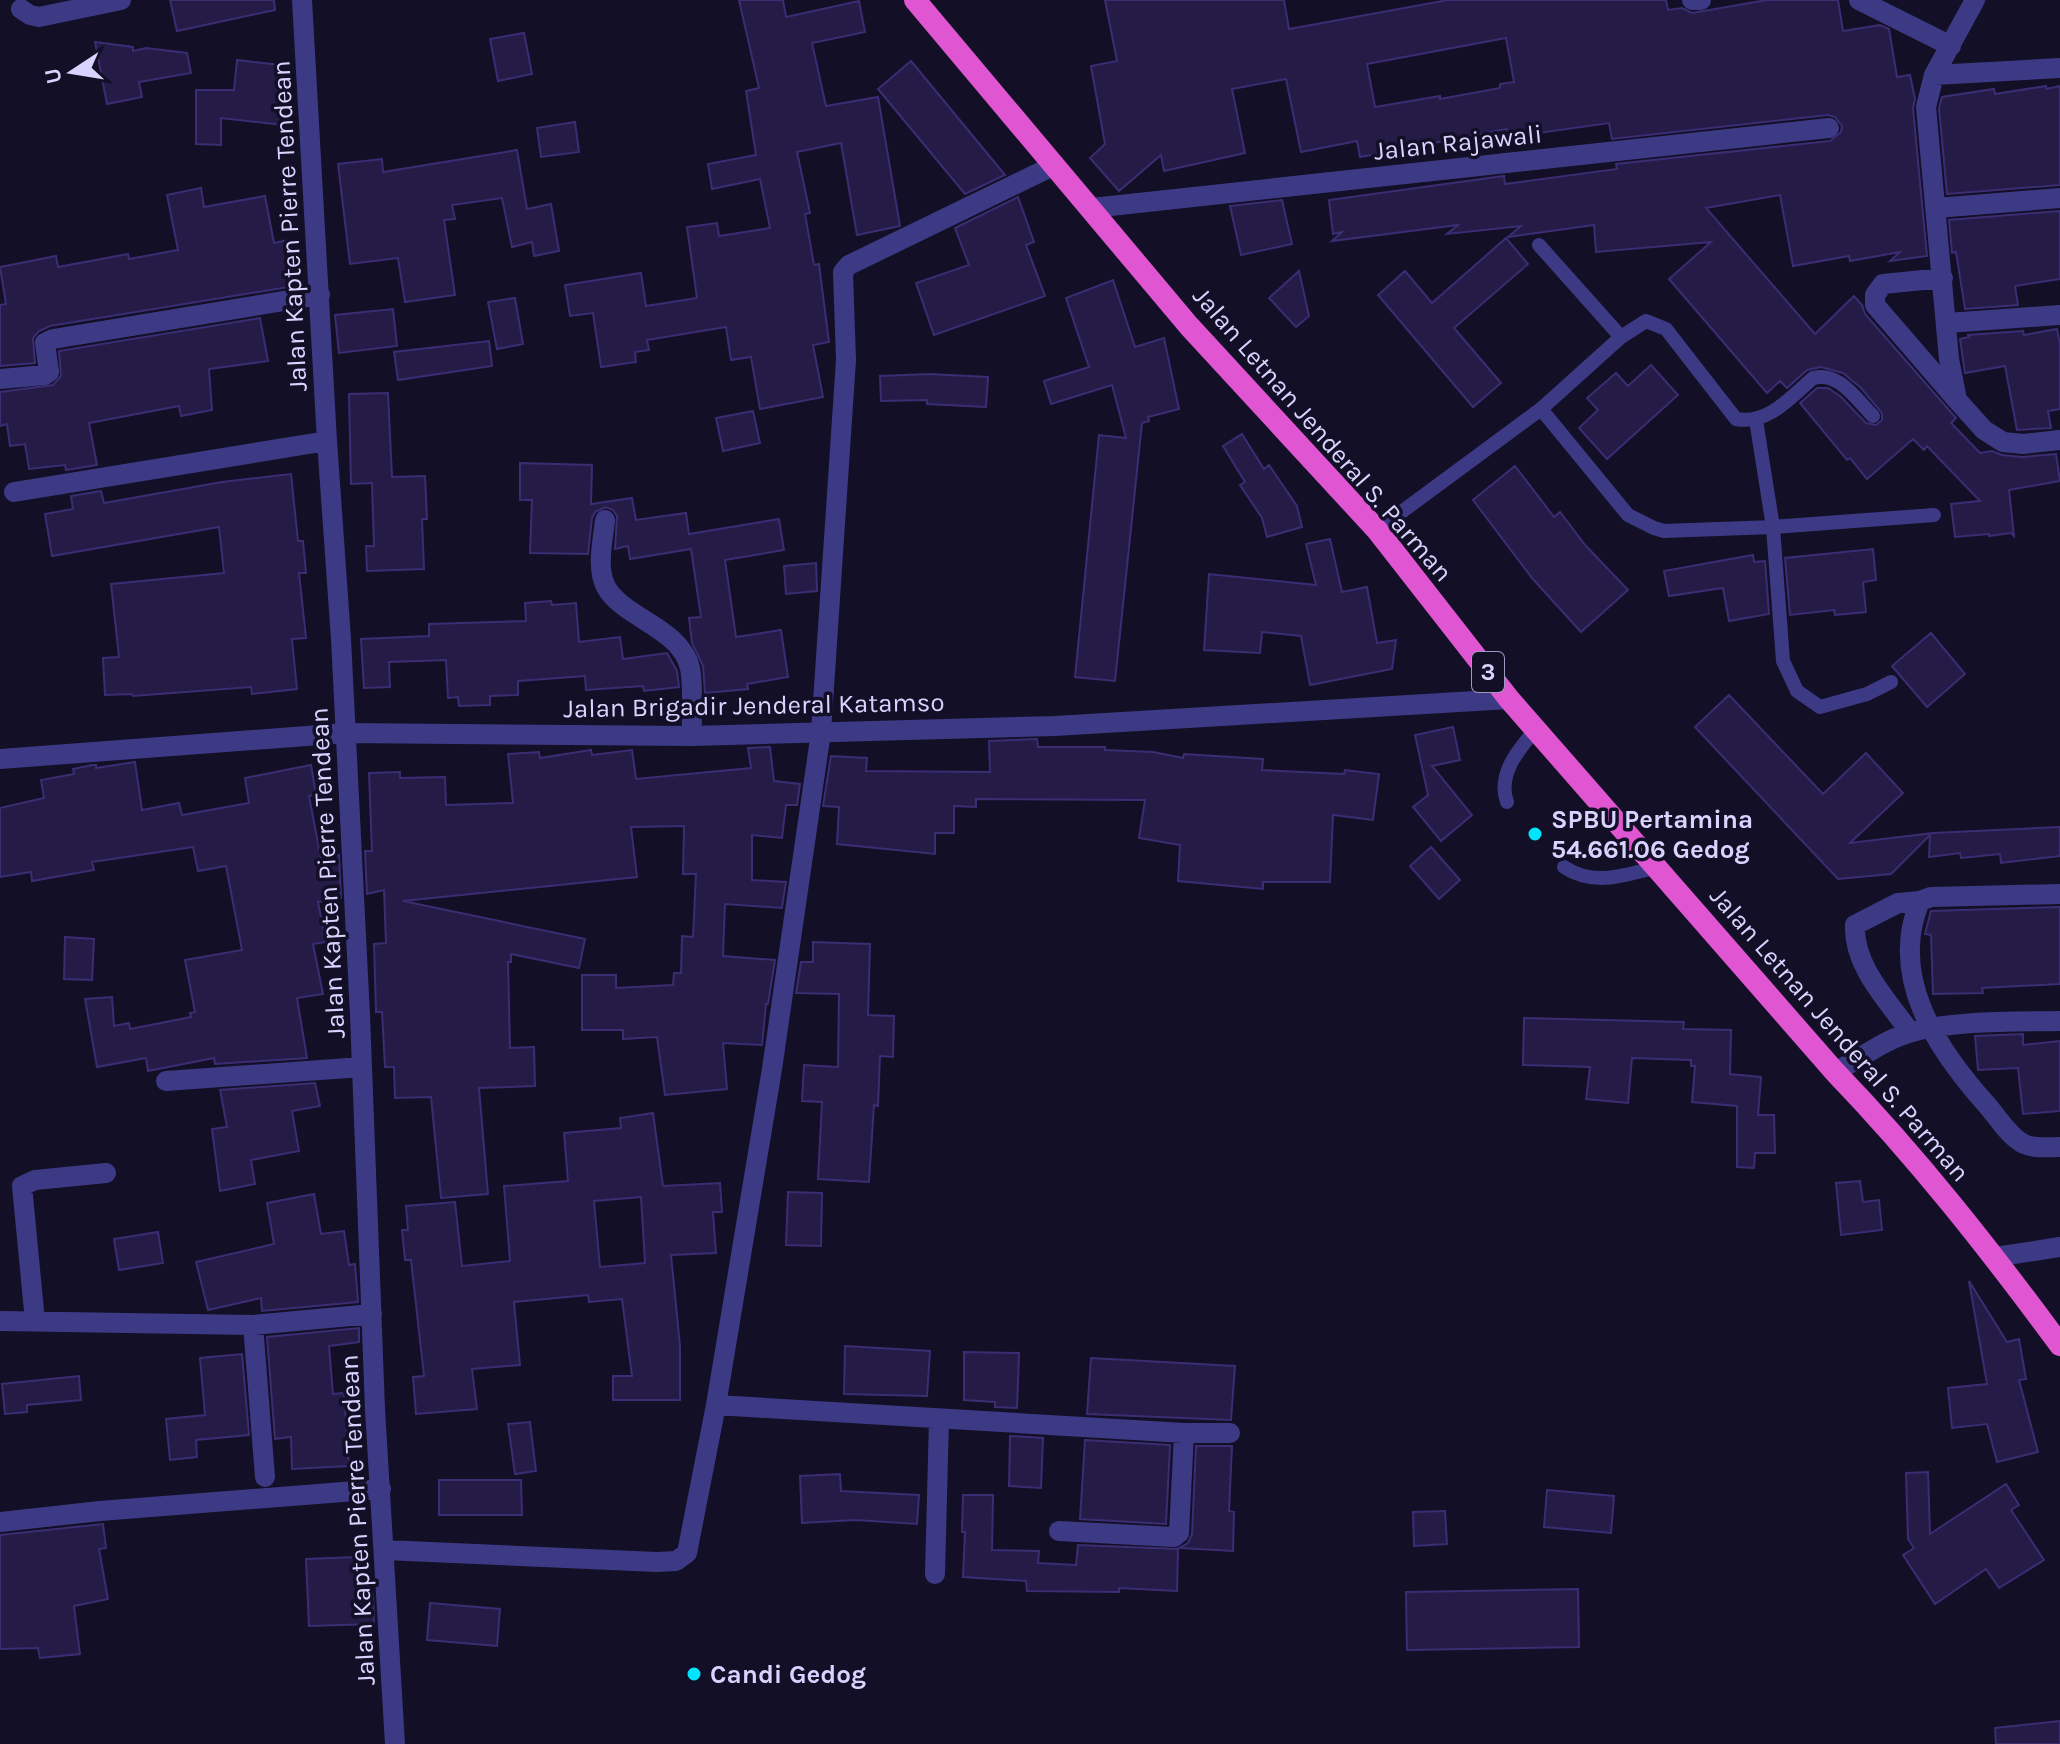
<svg xmlns="http://www.w3.org/2000/svg" width="2060" height="1744" font-family="Karla,sans-serif">
<rect width="100%" height="100%" fill="#130f26"/>
<path fill="#241b47" stroke="#3b2d73" stroke-width="2" fill-rule="evenodd" d="M 170,0 L 274,0 L 275,10 L 177,31 Z
M 739,0 L 783,0 L 786,17 L 859,1 L 865,32 L 812,43 L 826,106 L 878,97 L 900,226 L 857,235 L 841,143 L 797,152 L 810,213 L 805,214 L 814,265 L 819,264 L 829,342 L 813,345 L 823,397 L 760,409 L 751,357 L 731,360 L 726,327 L 647,340 L 649,350 L 635,352 L 636,362 L 601,367 L 593,313 L 570,316 L 565,285 L 641,273 L 646,306 L 697,298 L 687,227 L 717,223 L 719,236 L 770,228 L 760,179 L 712,189 L 708,164 L 756,155 L 746,91 L 759,88 Z
M 1105,0 L 1284,0 L 1289,29 L 1448,0 L 1666,0 L 1668,10 L 1682,8 L 1692,13 L 1767,0 L 1838,0 L 1843,31 L 1880,25 L 1889,29 L 1897,77 L 1910,75 L 1915,99 L 1913,108 L 1927,256 L 1890,261 L 1900,252 L 1850,261 L 1849,256 L 1793,266 L 1780,195 L 1706,208 L 1815,334 L 1854,296 L 1862,305 L 1865,314 L 1956,418 L 1951,423 L 1980,453 L 1992,451 L 2002,455 L 2022,457 L 2056,454 L 2060,481 L 2009,490 L 2014,536 L 2011,533 L 1989,536 L 1989,534 L 1955,537 L 1951,504 L 1980,501 L 1927,446 L 1924,450 L 1913,439 L 1867,479 L 1850,458 L 1847,460 L 1800,403 L 1817,388 L 1828,388 L 1840,396 L 1866,423 L 1876,425 L 1882,420 L 1882,413 L 1861,388 L 1843,373 L 1821,367 L 1807,370 L 1787,388 L 1780,381 L 1767,393 L 1669,279 L 1711,242 L 1596,252 L 1594,225 L 1508,237 L 1521,226 L 1447,234 L 1458,225 L 1332,241 L 1342,232 L 1333,234 L 1329,200 L 1504,176 L 1505,184 L 1617,169 L 1616,164 L 1830,141 L 1841,132 L 1842,126 L 1835,117 L 1828,115 L 1612,139 L 1609,123 L 1509,137 L 1507,129 L 1360,157 L 1357,141 L 1301,152 L 1286,79 L 1232,89 L 1245,153 L 1164,171 L 1161,155 L 1119,191 L 1090,158 L 1105,144 L 1091,66 L 1117,61 ZM 1506,38 L 1514,82 L 1500,84 L 1500,88 L 1440,99 L 1440,96 L 1375,107 L 1367,64 Z
M 524,33 L 532,74 L 498,81 L 490,39 Z
M 95,42 L 133,47 L 133,51 L 146,48 L 187,53 L 191,73 L 139,82 L 142,97 L 107,104 Z
M 237,60 L 289,66 L 282,125 L 221,118 L 221,145 L 196,144 L 196,90 L 234,90 Z
M 911,61 L 1005,175 L 965,194 L 878,89 Z
M 2046,86 L 2046,89 L 2060,86 L 2060,185 L 1947,194 L 1939,108 L 1942,97 L 1994,89 L 1995,94 Z
M 575,122 L 579,152 L 541,157 L 537,128 Z
M 517,150 L 527,209 L 551,204 L 559,251 L 534,256 L 532,242 L 512,247 L 502,198 L 452,205 L 455,219 L 444,220 L 455,295 L 405,302 L 398,258 L 350,264 L 338,164 L 382,159 L 383,172 Z
M 201,188 L 204,207 L 265,196 L 274,243 L 293,239 L 301,285 L 50,326 L 39,331 L 33,338 L 35,363 L 0,366 L 0,305 L 6,304 L 0,267 L 56,256 L 58,267 L 128,254 L 129,259 L 178,250 L 167,195 Z
M 1018,197 L 1034,242 L 1026,245 L 1045,296 L 934,335 L 916,283 L 969,265 L 955,228 Z
M 1282,200 L 1292,244 L 1241,255 L 1230,206 Z
M 2060,211 L 2060,279 L 2015,286 L 2018,305 L 1965,309 L 1956,252 L 1952,253 L 1949,220 Z
M 1506,238 L 1528,264 L 1454,328 L 1501,383 L 1473,407 L 1378,295 L 1405,271 L 1432,303 Z
M 1299,271 L 1309,316 L 1296,327 L 1269,298 Z
M 1113,280 L 1135,347 L 1164,338 L 1179,409 L 1148,417 L 1149,421 L 1142,423 L 1115,681 L 1075,677 L 1099,435 L 1126,438 L 1112,385 L 1051,404 L 1044,381 L 1089,367 L 1066,298 Z
M 515,298 L 523,344 L 497,349 L 488,302 Z
M 393,309 L 397,346 L 339,353 L 335,315 Z
M 260,318 L 268,361 L 209,369 L 212,410 L 181,416 L 179,406 L 89,423 L 97,465 L 66,470 L 65,465 L 29,469 L 25,444 L 10,446 L 7,424 L 0,426 L 0,392 L 53,385 L 61,376 L 59,351 Z
M 2057,329 L 2060,345 L 2060,409 L 2048,411 L 2051,428 L 2017,430 L 2005,366 L 1965,373 L 1960,339 L 1969,337 L 1968,335 L 2023,331 L 2024,335 Z
M 489,341 L 492,366 L 398,380 L 394,352 Z
M 1651,365 L 1678,395 L 1607,459 L 1579,428 L 1598,410 L 1587,398 L 1616,373 L 1628,386 Z
M 930,374 L 988,377 L 986,407 L 927,404 L 927,400 L 881,401 L 880,376 Z
M 388,393 L 392,477 L 425,476 L 427,519 L 422,519 L 424,569 L 367,571 L 366,546 L 374,546 L 372,483 L 351,484 L 349,394 Z
M 753,411 L 760,443 L 723,451 L 716,418 Z
M 1242,434 L 1264,469 L 1269,465 L 1297,506 L 1302,527 L 1267,537 L 1262,518 L 1240,485 L 1245,482 L 1223,446 Z
M 520,463 L 592,465 L 591,504 L 632,498 L 636,520 L 686,513 L 689,534 L 779,519 L 784,550 L 725,560 L 736,637 L 781,630 L 788,677 L 747,684 L 748,689 L 705,693 L 703,666 L 692,643 L 689,618 L 701,617 L 691,549 L 630,559 L 628,546 L 615,549 L 617,516 L 613,510 L 606,507 L 595,512 L 592,518 L 588,554 L 530,553 L 532,500 L 520,500 Z
M 1515,466 L 1554,517 L 1560,512 L 1586,546 L 1628,590 L 1581,632 L 1532,578 L 1473,500 Z
M 291,474 L 298,541 L 303,541 L 306,573 L 299,573 L 306,638 L 292,639 L 297,689 L 252,694 L 251,687 L 133,696 L 132,694 L 105,695 L 103,658 L 119,657 L 111,584 L 224,573 L 219,527 L 52,556 L 45,514 L 73,509 L 71,496 L 101,491 L 104,503 L 222,482 Z
M 1330,539 L 1342,592 L 1367,587 L 1377,643 L 1396,640 L 1392,669 L 1310,685 L 1301,636 L 1262,632 L 1260,653 L 1204,650 L 1209,574 L 1316,585 L 1306,544 Z
M 1873,549 L 1876,580 L 1863,582 L 1866,612 L 1835,615 L 1834,610 L 1790,615 L 1785,558 Z
M 1753,555 L 1754,562 L 1765,561 L 1769,614 L 1729,621 L 1723,588 L 1669,596 L 1664,571 Z
M 816,563 L 817,591 L 786,594 L 784,566 Z
M 551,601 L 552,605 L 576,603 L 579,642 L 620,637 L 623,659 L 667,653 L 677,671 L 679,687 L 644,691 L 643,686 L 586,690 L 585,676 L 518,681 L 518,695 L 490,696 L 490,705 L 459,706 L 458,697 L 448,698 L 446,660 L 389,662 L 390,687 L 364,688 L 361,639 L 429,636 L 429,624 L 526,621 L 525,603 Z
M 1931,633 L 1965,674 L 1927,707 L 1892,666 Z
M 1729,695 L 1823,794 L 1866,753 L 1903,793 L 1850,843 L 1933,833 L 2060,827 L 2060,856 L 2001,863 L 2000,854 L 1961,858 L 1960,853 L 1929,857 L 1930,835 L 1891,874 L 1838,879 L 1695,727 Z
M 1453,727 L 1460,760 L 1432,766 L 1472,815 L 1441,841 L 1413,807 L 1428,795 L 1415,735 Z
M 1037,739 L 1038,747 L 1105,747 L 1105,750 L 1153,752 L 1183,758 L 1184,754 L 1263,759 L 1262,770 L 1344,774 L 1345,770 L 1379,774 L 1373,820 L 1333,815 L 1330,882 L 1263,882 L 1263,889 L 1178,881 L 1180,845 L 1139,838 L 1145,800 L 976,799 L 976,807 L 954,806 L 954,833 L 935,833 L 935,854 L 837,844 L 839,807 L 823,806 L 831,756 L 867,758 L 866,771 L 990,772 L 989,741 Z
M 770,747 L 774,781 L 800,784 L 797,805 L 786,805 L 782,838 L 752,835 L 752,880 L 786,882 L 782,908 L 725,904 L 723,956 L 775,960 L 768,1004 L 766,1004 L 762,1045 L 723,1043 L 727,1089 L 665,1095 L 657,1037 L 623,1039 L 623,1030 L 582,1030 L 582,975 L 616,975 L 616,988 L 673,985 L 674,973 L 681,973 L 682,936 L 693,937 L 696,874 L 683,874 L 684,826 L 631,827 L 637,877 L 403,901 L 585,939 L 579,968 L 511,954 L 511,962 L 508,962 L 510,1048 L 534,1047 L 535,1086 L 479,1088 L 488,1194 L 441,1198 L 431,1097 L 395,1098 L 394,1067 L 385,1067 L 382,1012 L 376,1012 L 374,944 L 386,943 L 384,890 L 367,894 L 365,851 L 372,851 L 369,773 L 400,772 L 400,778 L 445,777 L 446,805 L 513,803 L 508,754 L 539,752 L 540,758 L 591,750 L 592,755 L 632,750 L 636,779 L 751,768 L 748,748 Z
M 135,762 L 142,810 L 179,803 L 182,815 L 249,803 L 245,778 L 311,765 L 316,794 L 309,796 L 321,859 L 339,855 L 341,898 L 318,902 L 326,942 L 313,944 L 323,994 L 297,998 L 307,1058 L 215,1064 L 214,1058 L 148,1071 L 146,1058 L 97,1067 L 85,999 L 112,997 L 114,1026 L 129,1023 L 130,1029 L 191,1017 L 190,1013 L 195,1012 L 185,960 L 242,950 L 226,866 L 198,871 L 193,847 L 92,862 L 94,870 L 32,881 L 31,872 L 0,877 L 0,808 L 44,798 L 41,780 L 74,774 L 73,769 L 92,765 L 96,765 L 96,768 Z
M 1431,847 L 1460,880 L 1439,899 L 1410,866 Z
M 2060,907 L 2060,984 L 1982,988 L 1983,993 L 1933,994 L 1931,935 L 1925,934 L 1931,911 Z
M 65,937 L 94,939 L 92,980 L 64,979 Z
M 813,942 L 870,944 L 868,1015 L 894,1016 L 893,1057 L 880,1056 L 878,1106 L 874,1105 L 869,1182 L 818,1179 L 822,1102 L 802,1101 L 804,1065 L 838,1067 L 839,994 L 796,993 L 801,962 L 813,962 Z
M 1524,1018 L 1684,1022 L 1683,1029 L 1731,1030 L 1730,1074 L 1761,1077 L 1758,1115 L 1774,1115 L 1775,1153 L 1755,1153 L 1754,1168 L 1737,1167 L 1737,1106 L 1692,1102 L 1695,1066 L 1691,1066 L 1691,1060 L 1632,1058 L 1628,1103 L 1586,1099 L 1590,1067 L 1523,1065 Z
M 2023,1034 L 2023,1045 L 2060,1041 L 2060,1111 L 2023,1114 L 2018,1068 L 1978,1070 L 1975,1036 Z
M 315,1083 L 320,1106 L 292,1111 L 299,1151 L 251,1160 L 255,1184 L 220,1191 L 212,1129 L 227,1127 L 220,1090 Z
M 653,1113 L 663,1186 L 720,1183 L 722,1212 L 713,1212 L 716,1253 L 671,1255 L 680,1346 L 680,1400 L 613,1400 L 613,1376 L 632,1376 L 622,1299 L 589,1302 L 588,1295 L 514,1302 L 520,1365 L 472,1369 L 477,1409 L 416,1414 L 413,1377 L 424,1376 L 411,1260 L 405,1260 L 402,1230 L 408,1230 L 406,1206 L 455,1202 L 462,1266 L 510,1261 L 504,1186 L 568,1181 L 564,1133 L 621,1128 L 620,1118 ZM 641,1197 L 645,1263 L 600,1267 L 594,1201 Z
M 1860,1181 L 1863,1202 L 1879,1200 L 1882,1230 L 1841,1235 L 1836,1183 Z
M 788,1192 L 822,1193 L 821,1246 L 786,1245 Z
M 314,1194 L 321,1234 L 344,1231 L 349,1265 L 355,1264 L 358,1302 L 262,1311 L 261,1298 L 208,1310 L 196,1262 L 274,1244 L 267,1203 Z
M 158,1232 L 163,1263 L 119,1270 L 114,1239 Z
M 1969,1281 L 2007,1342 L 2019,1339 L 2026,1379 L 2019,1380 L 2038,1452 L 1997,1462 L 1987,1424 L 1952,1428 L 1948,1388 L 1987,1384 Z
M 359,1328 L 359,1342 L 329,1346 L 333,1394 L 344,1393 L 349,1466 L 292,1469 L 291,1437 L 275,1439 L 267,1337 Z
M 845,1346 L 930,1351 L 927,1396 L 844,1394 Z
M 964,1352 L 1019,1353 L 1017,1408 L 995,1407 L 995,1402 L 964,1400 Z
M 242,1354 L 249,1435 L 196,1440 L 197,1457 L 170,1460 L 166,1419 L 205,1415 L 200,1358 Z
M 1091,1358 L 1235,1366 L 1231,1420 L 1087,1414 Z
M 79,1376 L 81,1400 L 27,1405 L 27,1412 L 5,1414 L 2,1384 Z
M 530,1422 L 536,1471 L 515,1474 L 508,1424 Z
M 1010,1436 L 1043,1438 L 1041,1488 L 1009,1486 Z
M 1085,1440 L 1170,1445 L 1166,1524 L 1080,1519 Z
M 1196,1446 L 1232,1446 L 1229,1511 L 1234,1512 L 1233,1551 L 1179,1548 L 1188,1543 L 1192,1534 Z
M 1928,1472 L 1930,1534 L 2006,1484 L 2019,1505 L 2011,1510 L 2044,1560 L 1999,1588 L 1986,1569 L 1935,1604 L 1903,1555 L 1914,1548 L 1908,1539 L 1906,1473 Z
M 840,1474 L 841,1491 L 919,1495 L 917,1524 L 856,1520 L 802,1523 L 800,1476 Z
M 439,1480 L 521,1480 L 522,1515 L 439,1515 Z
M 1547,1490 L 1614,1496 L 1611,1533 L 1544,1527 Z
M 963,1495 L 993,1495 L 992,1550 L 1039,1551 L 1038,1563 L 1076,1565 L 1078,1545 L 1178,1549 L 1177,1591 L 1119,1588 L 1119,1592 L 1027,1591 L 1026,1581 L 963,1577 L 965,1532 L 962,1532 Z
M 1445,1511 L 1447,1544 L 1414,1546 L 1413,1512 Z
M 103,1524 L 106,1548 L 99,1549 L 108,1599 L 74,1606 L 80,1654 L 40,1658 L 38,1648 L 0,1649 L 0,1535 Z
M 357,1557 L 358,1595 L 373,1594 L 374,1624 L 309,1626 L 306,1559 Z
M 1578,1589 L 1579,1647 L 1407,1650 L 1406,1592 Z
M 430,1603 L 500,1609 L 497,1646 L 427,1640 Z
M 2060,1721 L 2060,1744 L 1996,1744 L 1995,1728 Z"/>
<g fill="none" stroke-linecap="round" stroke-linejoin="round">
<path stroke="#3d3a85" stroke-width="14" d="M 1539,245 L 1621,337
M 1541,409 L 1628,515 L 1654,528 L 1664,531 L 1773,527 L 1934,515
M 1756,420 L 1773,527 L 1783,661 L 1797,691 L 1820,707 L 1867,694 L 1891,682
M 1377,530 L 1541,409 L 1621,337 L 1646,321 L 1666,329 L 1736,419 C 1768,425 1791,397 1813,378 C 1839,371 1856,399 1873,416
M 1507,802 C 1497,774 1519,749 1536,729
M 1564,867 C 1594,887 1625,875 1657,867"/>
<path stroke="#3d3a85" stroke-width="20" d="M 302,0 L 327,441 L 341,639 L 360,1015 L 375,1409 L 395,1744
M 1692,0 L 1701,0
M 1859,0 L 1951,46
M 1975,0 L 1934,75 L 1926,107 L 1949,359 L 1957,400 L 1984,430 L 2003,442 L 2023,444 L 2060,440
M 21,9 L 30,15 L 39,17 L 121,0
M 1934,75 L 2060,68
M 1092,208 L 1829,128
M 1936,208 L 2060,198
M 1943,278 L 1883,284 L 1875,295 L 1875,305 L 1957,400
M 1947,323 L 2060,315
M 0,379 L 45,375 L 49,372 L 45,343 L 53,339 L 320,295
M 14,492 L 327,441
M 605,520 C 603,540 596,568 606,587 C 623,618 681,628 690,668 C 694,689 691,714 692,736
M 2060,894 L 1931,897 L 1920,901 C 1888,977 1937,1049 1986,1104 C 1997,1116 2009,1137 2024,1144 C 2035,1149 2048,1147 2060,1147
M 1910,1032 C 1888,1001 1853,966 1855,925 L 1898,903 L 1920,901
M 1835,1072 C 1860,1059 1885,1039 1912,1032 C 1957,1020 2014,1022 2060,1021
M 166,1081 L 362,1067
M 1995,1257 L 2060,1247
M 0,1321 L 253,1325 L 372,1314
M 35,1321 L 22,1186 L 35,1180 L 106,1173
M 253,1325 L 265,1477
M 716,1405 L 1184,1433 L 1230,1433
M 0,1522 L 100,1511 L 381,1489
M 1059,1531 L 1174,1537 L 1179,1533 L 1184,1433
M 385,1550 L 657,1562 L 676,1561 L 687,1553 L 716,1405 L 772,1069 L 821,732 L 846,360 L 843,272 L 849,265 L 1055,165
M 935,1574 L 939,1419"/>
<path stroke="#3d3a85" stroke-width="20" d="M 0,759 L 346,733 L 692,736 L 1055,726 L 1509,699"/>
<path stroke="#e055d1" stroke-width="22" d="M 915,0 L 1189,326 L 1377,530 L 1509,699 L 1835,1072 C 1917,1157 1990,1250 2060,1345"/>
</g>
<g fill="#00e5ff" stroke="#130f26" stroke-width="3">
<circle cx="1535" cy="834" r="8"/>
<circle cx="694" cy="1674" r="8"/>
</g>
<g text-anchor="middle" stroke-width="7" stroke-linejoin="round" paint-order="stroke">
<rect fill="#130f26" stroke="#9e99be" stroke-width="2" x="1472" y="652" width="32" height="40" rx="6"/>
<g font-size="24" font-weight="bold" fill="#d9d4ff">
<text x="1488" y="680">3</text>
</g>
<g font-size="26" fill="#d9d4ff" stroke="#130f26">
<text transform="translate(1458 142) rotate(-6)" y="9">Jalan Rajawali</text>
<text transform="translate(289 226) rotate(-93)" y="9">Jalan Kapten Pierre Tendean</text>
<text transform="translate(1323 434) rotate(49)" y="9">Jalan Letnan Jenderal S. Parman</text>
<text transform="translate(754 705) rotate(-1)" y="9">Jalan Brigadir Jenderal Katamso</text>
<text transform="translate(327 873) rotate(-93)" y="9">Jalan Kapten Pierre Tendean</text>
<text transform="translate(1840 1034) rotate(49)" y="9">Jalan Letnan Jenderal S. Parman</text>
<text transform="translate(357 1520) rotate(-93)" y="9">Jalan Kapten Pierre Tendean</text>
</g>
<g font-size="26" font-weight="bold" fill="#d9d4ff" stroke="#130f26" text-anchor="start">
<text x="1551" y="828">SPBU Pertamina<tspan x="1551" dy="30">54.661.06 Gedog</tspan></text>
<text x="710" y="1683">Candi Gedog</text>
</g>
</g>
<g transform="translate(72 72) rotate(258)" stroke="#130f26" stroke-width="6" paint-order="stroke">
<path d="M0-6L14 30L0 20L-14 30Z" fill="#d9d4ff"/>
<text y="-12" font-size="22" font-weight="bold" text-anchor="middle" fill="#d9d4ff">U</text>
</g>
</svg>
